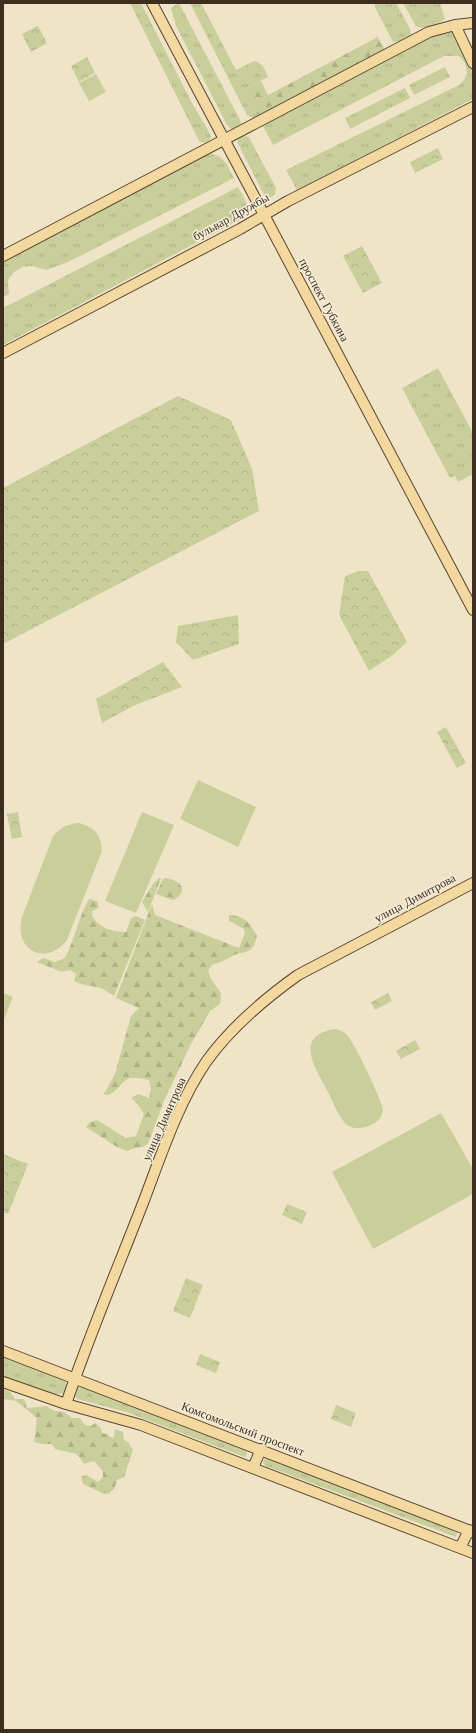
<svg xmlns="http://www.w3.org/2000/svg" width="476" height="1733" font-family="'Libre Baskerville',serif">
<defs>
<pattern id="grass-tufts" width="24" height="20" patternUnits="userSpaceOnUse"><rect width="24" height="20" fill="#c9cf9b"/><path d="M3 7l-1-3M5 7V3M7 7l1-3M15 17l-1-3M17 17v-4M19 17l1-3" fill="none" stroke="#aeb285"/></pattern>
<pattern id="forest-firs" width="22" height="20" patternUnits="userSpaceOnUse"><rect width="22" height="20" fill="#c9cf9b"/><path d="M5 1l3.5 6h-7zM16 11l3.5 6h-7z" fill="#aeb285"/></pattern>
<pattern id="park-crowns" width="20" height="18" patternUnits="userSpaceOnUse"><rect width="20" height="18" fill="#c9cf9b"/><path d="M2 6a3 3 0 1 1 6 0M12 15a3 3 0 1 1 6 0" fill="none" stroke="#aeb285"/></pattern>
</defs>
<rect width="100%" height="100%" fill="#f0e4c8"/>
<path fill="url(#grass-tufts)" d="M 130,3 L 141,3 L 193,105 L 207,128 L 211,137 C 209,142 205,143 200,142 L 197,137 Z
M 179,3 L 239,118 L 241,122 L 239,128 L 232,130 L 227,125 L 176,26 L 171,8 Z
M 190,3 L 201,3 L 236,70 L 252,62 L 256,61 L 263,66 L 268,77 L 245,89 L 261,116 L 254,119 L 247,115 Z
M 375,3 L 396,3 L 410,29 L 411,34 C 407,39 399,42 393,42 L 375,7 Z
M 403,3 L 440,3 L 445,19 C 437,24 423,31 416,26 Z
M 454,31 L 473,71 L 473,99 L 297,190 L 286,170 L 459,85 L 464,80 L 467,73 L 465,63 L 459,56 L 444,56 L 273,145 L 263,126 L 434,36 Z
M 445,67 L 450,77 L 414,95 L 409,85 Z
M 405,88 L 410,98 L 350,129 L 345,118 Z
M 244,136 L 249,137 L 276,188 L 275,194 C 272,198 268,198 264,195 L 237,142 L 240,138 Z
M 213,154 C 225,157 228,167 234,178 L 68,262 L 47,270 L 32,266 L 23,267 L 14,272 L 8,280 L 9,294 L 3,297 L 3,262 L 206,155 Z
M 238,187 C 243,196 252,208 243,218 L 3,345 L 3,308 Z
M 438,368 L 473,433 L 473,474 L 458,482 L 455,476 L 450,478 L 402,388 Z
M 3,1357 L 62,1379 L 66,1382 L 67,1386 L 64,1393 L 52,1395 L 3,1376 Z
M 78,1387 L 84,1388 L 246,1451 L 247,1454 L 245,1457 L 242,1456 L 126,1412 L 77,1399 L 74,1395 L 75,1391 Z
M 269,1458 L 454,1531 L 457,1533 L 456,1537 L 266,1466 L 263,1463 L 264,1459 Z"/>
<path fill="url(#forest-firs)" d="M 377,36 L 384,48 L 383,51 L 261,116 L 255,114 L 246,96 L 245,89 L 261,81 L 268,95 L 376,38 Z
M 159,878 L 161,878 L 148,912 L 142,902 L 153,884 Z
M 167,878 C 170,879 175,880 177,882 C 186,888 182,896 173,900 L 156,894 L 163,879 Z
M 89,899 L 97,901 L 99,908 L 92,911 L 92,916 C 100,928 111,932 126,932 L 131,918 L 136,916 L 145,920 L 114,996 L 101,988 L 81,984 L 74,981 L 76,974 L 70,970 L 62,972 L 37,962 L 43,958 L 55,962 L 65,958 C 75,939 78,918 89,899 Z
M 152,904 L 155,915 L 239,948 L 245,933 L 244,929 L 229,921 L 229,915 C 245,916 250,923 257,936 C 256,940 255,944 252,948 C 247,953 244,952 237,954 C 228,957 223,963 213,964 L 208,970 L 211,979 L 221,993 L 220,1004 L 210,1011 L 190,1046 L 164,1101 L 148,1144 C 141,1149 135,1147 127,1151 L 117,1147 L 86,1127 L 90,1122 L 97,1120 L 126,1138 L 136,1136 L 144,1114 L 138,1104 L 131,1098 L 138,1094 L 149,1098 L 151,1089 L 149,1080 C 120,1073 128,1083 109,1095 L 104,1094 L 115,1074 L 131,1016 L 139,1008 L 116,998 Z
M 3,1389 L 10,1392 L 15,1399 L 24,1399 L 27,1408 L 46,1406 L 55,1411 L 64,1412 L 72,1418 L 80,1418 L 85,1425 L 91,1426 L 95,1423 L 101,1428 L 102,1433 L 107,1434 L 110,1437 L 114,1438 L 115,1429 L 123,1432 L 124,1440 L 128,1442 L 133,1450 L 124,1477 L 117,1480 L 114,1489 L 108,1494 L 102,1493 L 83,1484 L 81,1477 L 86,1475 L 98,1482 L 103,1477 L 103,1471 L 94,1461 L 84,1464 L 77,1454 L 55,1449 L 52,1444 L 43,1444 L 34,1442 L 37,1418 L 16,1401 L 3,1399 Z"/>
<path fill="url(#park-crowns)" d="M 38,26 L 47,43 L 31,52 L 22,34 Z
M 87,57 L 95,73 L 79,82 L 71,66 Z
M 438,148 L 443,159 L 415,173 L 410,162 Z
M 362,246 L 382,283 L 363,293 L 343,256 Z
M 178,396 L 231,420 L 252,469 L 259,511 L 3,644 L 3,488 Z
M 359,571 L 368,571 L 407,642 L 393,655 L 369,671 L 339,615 L 345,576 Z
M 238,615 L 239,644 L 193,660 L 176,642 L 178,626 Z
M 163,662 L 182,687 L 133,706 L 102,723 L 96,699 Z
M 446,727 L 466,763 L 457,768 L 437,732 Z
M 18,812 L 22,837 L 12,839 L 7,814 Z
M 388,993 L 392,1001 L 375,1010 L 371,1002 Z
M 415,1040 L 420,1049 L 401,1059 L 396,1051 Z
M 3,1154 L 28,1164 L 8,1214 L 3,1212 Z
M 287,1204 L 307,1212 L 302,1224 L 282,1215 Z
M 186,1278 L 203,1285 L 190,1318 L 173,1311 Z
M 200,1354 L 220,1362 L 216,1373 L 196,1365 Z
M 336,1405 L 356,1413 L 351,1427 L 331,1419 Z"/>
<path fill="#c9cf9b" d="M 96,74 L 106,92 L 89,101 L 79,83 Z
M 198,780 L 256,807 L 238,847 L 180,819 Z
M 142,812 L 174,825 L 136,913 L 105,901 Z
M 79,823 C 94,827 101,834 102,851 L 67,940 C 47,967 13,951 22,917 L 53,836 C 61,827 67,824 79,823 Z
M 3,993 L 13,997 L 3,1022 Z
M 335,1029 C 338,1030 343,1031 346,1034 C 353,1039 384,1104 383,1111 C 381,1122 370,1127 360,1128 C 356,1129 349,1127 346,1124 C 338,1116 333,1102 328,1092 C 316,1069 292,1036 335,1029 Z
M 441,1113 L 473,1169 L 473,1194 L 373,1249 L 332,1172 Z"/>
<g fill="none" stroke-linecap="round" stroke-linejoin="round">
<g stroke="#5b4430" stroke-width="12">
<path id="major" d="M 152,3 L 473,610
M 455,25 L 473,63
M 3,256 L 429,32 L 455,25 L 473,23
M 3,353 L 240,229 L 288,201 L 473,107
M 3,1351 L 473,1532
M 3,1382 L 66,1404 L 141,1425 L 473,1553
M 66,1404 C 89,1336 117,1270 143,1203 C 161,1156 177,1105 206,1062 C 231,1027 263,1000 298,975 L 473,883
M 253,1468 L 261,1449
M 460,1548 L 469,1530"/>
</g>
<use href="#major" stroke="#f3d9a0" stroke-width="10"/>
</g>
<g text-anchor="middle" stroke-width="3" stroke-linejoin="round" paint-order="stroke">
<g font-size="12" fill="#3d2e20" stroke="#f7eed8">
<text transform="translate(231 217) rotate(-29)" y="4">бульвар Дружбы</text>
<text transform="translate(324 300) rotate(62)" y="4">проспект Губкина</text>
<text transform="translate(415 898) rotate(-28)" y="4">улица Димитрова</text>
<text transform="translate(164 1119) rotate(-66)" y="4">улица Димитрова</text>
<text transform="translate(243 1429) rotate(21)" y="4">Комсомольский проспект</text>
</g>
</g>
<rect width="476" height="1733" fill="none" stroke="#3d2e20" stroke-width="8"/>
</svg>
